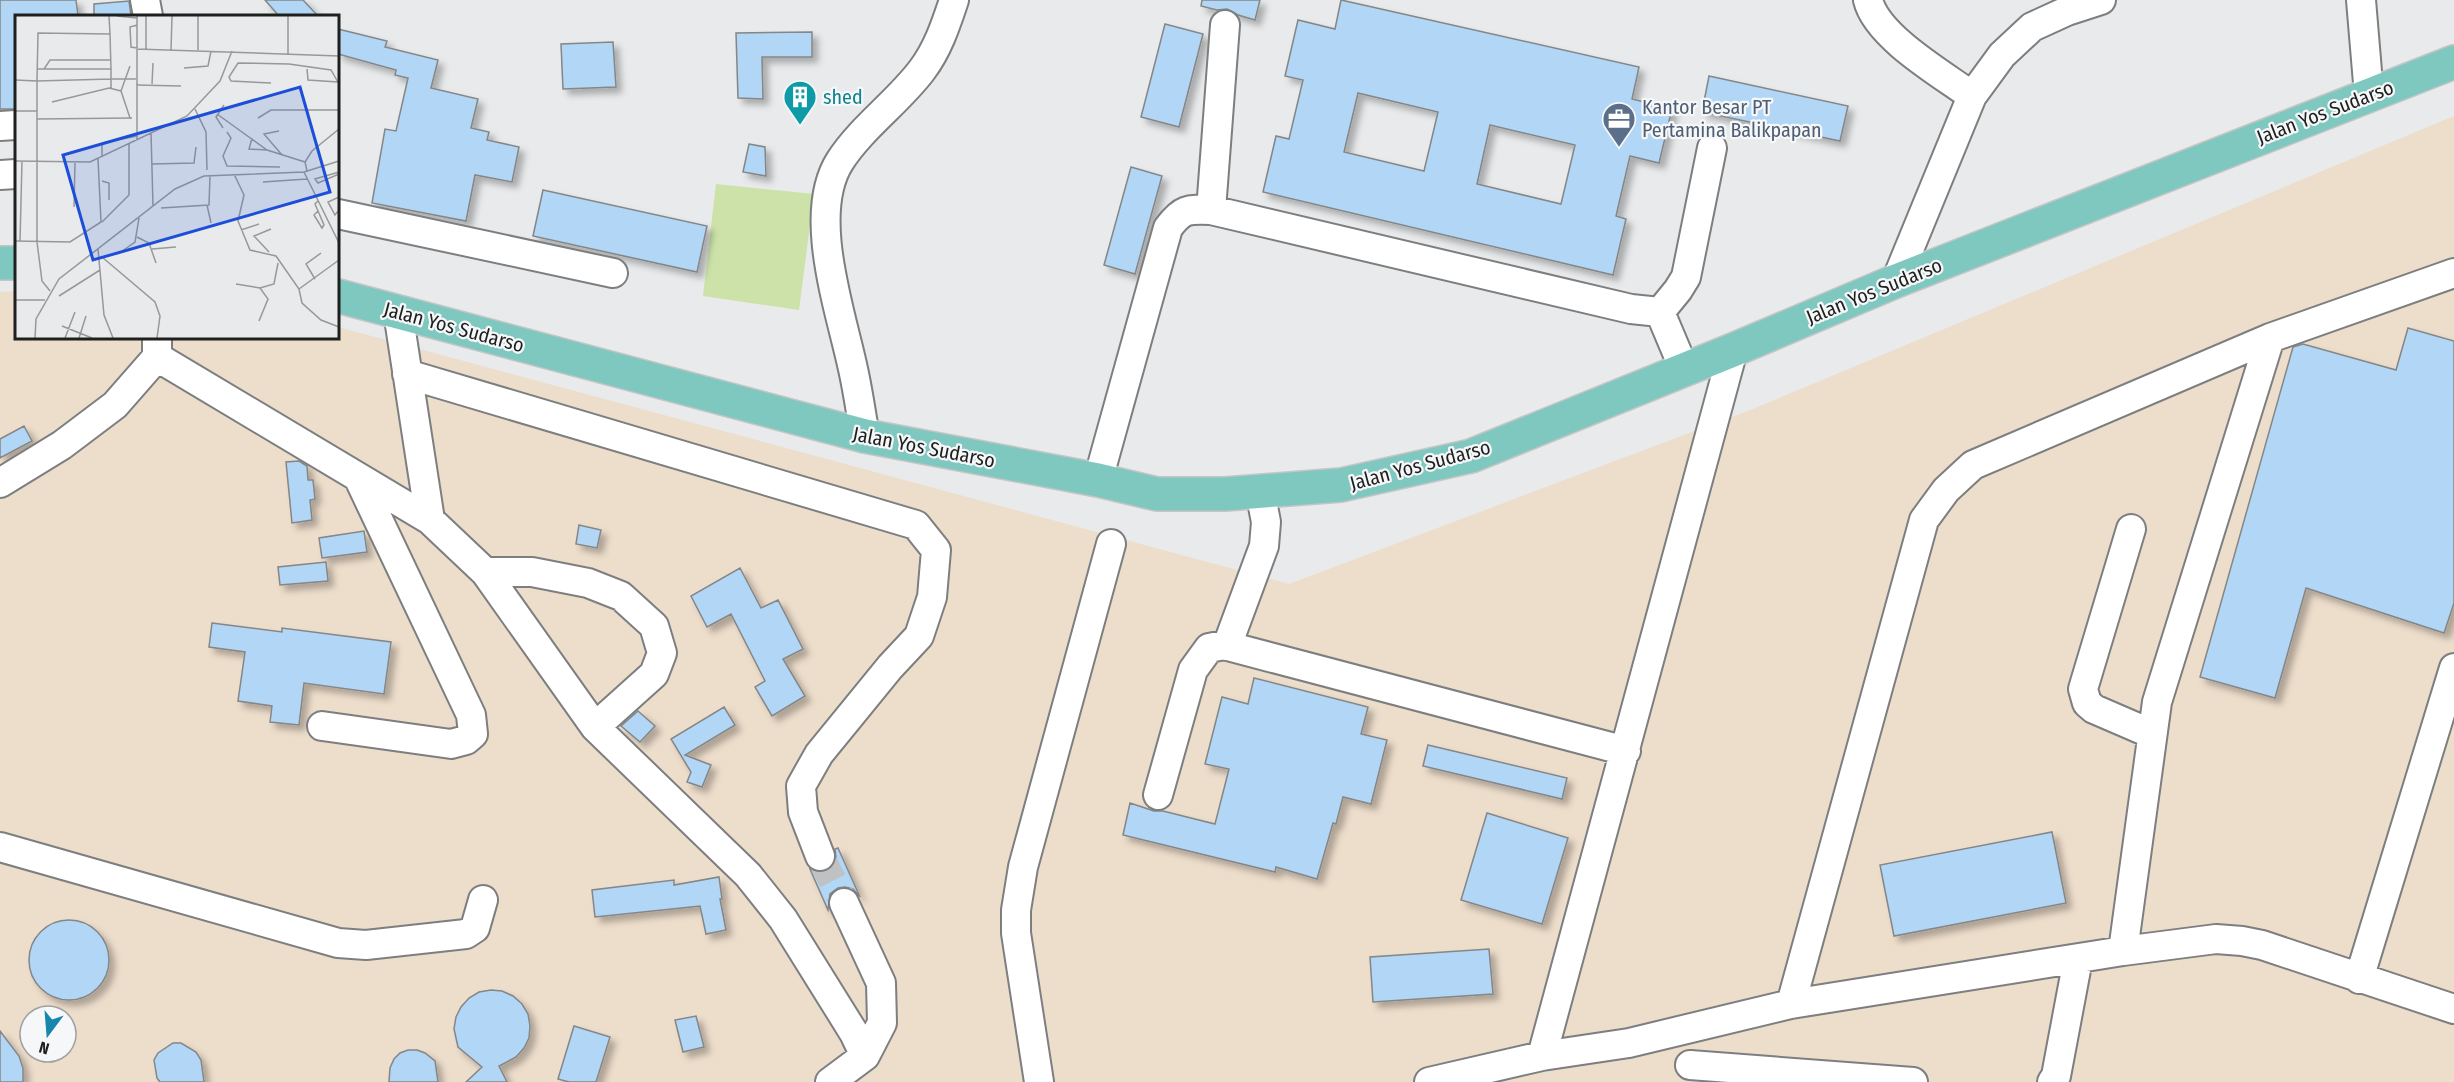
<svg xmlns="http://www.w3.org/2000/svg" width="2454" height="1082" font-family="'Fira Sans Condensed',sans-serif">
<defs>
<filter id="shadow"><feDropShadow dx="5.5" dy="5.5" stdDeviation="3" flood-color="#0004"/></filter>
</defs>
<rect width="100%" height="100%" fill="#e8eaeb"/>
<path fill="#edddcb" fill-rule="evenodd" d="M 2454,116 L 2454,1082 L 0,1082 L 0,292 L 16,291 L 16,338 L 338,338 L 338,327 L 1289,584 L 1753,409 ZM 30,1016 L 66,1016 L 66,1052 L 30,1052 Z"/>
<path fill="#cce2a9" d="M 716,184 L 814,194 L 799,310 L 703,296 Z"/>
<path fill="#b2d6f6" stroke="#848687" stroke-width="1.5" fill-rule="evenodd" filter="url(#shadow)" d="M 0,0 L 76,0 L 78,16 L 16,16 L 16,109 L 0,109 Z
M 265,0 L 303,0 L 318,16 L 279,16 Z
M 1202,0 L 1260,0 L 1255,20 L 1238,15 L 1227,9 L 1217,10 L 1201,6 Z
M 1341,0 L 1639,67 L 1632,99 L 1672,109 L 1659,163 L 1630,156 L 1616,216 L 1626,219 L 1613,275 L 1263,192 L 1276,136 L 1289,139 L 1303,80 L 1285,76 L 1298,20 L 1335,29 ZM 1358,93 L 1438,112 L 1424,171 L 1344,152 ZM 1490,125 L 1575,145 L 1561,204 L 1477,184 Z
M 129,1 L 131,16 L 94,16 L 94,4 Z
M 1165,24 L 1203,34 L 1179,127 L 1141,117 Z
M 338,29 L 387,41 L 385,47 L 438,60 L 431,88 L 478,99 L 471,128 L 489,132 L 487,140 L 519,147 L 512,182 L 475,175 L 466,221 L 372,203 L 385,129 L 396,131 L 408,78 L 395,75 L 396,70 L 338,54 Z
M 812,32 L 812,57 L 762,57 L 763,99 L 738,98 L 736,33 Z
M 613,42 L 616,87 L 563,89 L 561,44 Z
M 1709,76 L 1848,106 L 1840,141 L 1702,112 Z
M 749,144 L 765,147 L 766,176 L 743,172 Z
M 1131,167 L 1162,176 L 1135,274 L 1104,265 Z
M 543,190 L 707,226 L 697,272 L 533,236 Z
M 2408,328 L 2454,341 L 2454,603 L 2444,633 L 2306,588 L 2275,698 L 2200,677 L 2293,347 L 2303,344 L 2396,370 Z
M 24,426 L 32,441 L 0,458 L 0,439 Z
M 299,461 L 307,466 L 308,480 L 313,480 L 315,499 L 310,500 L 312,520 L 292,523 L 286,462 Z
M 579,525 L 601,530 L 597,548 L 576,544 Z
M 364,531 L 367,552 L 322,558 L 319,538 Z
M 326,562 L 328,581 L 280,585 L 278,567 Z
M 740,568 L 761,608 L 778,600 L 803,649 L 783,659 L 805,696 L 772,716 L 755,687 L 765,681 L 731,614 L 707,627 L 691,596 Z
M 212,623 L 282,632 L 282,628 L 391,642 L 384,694 L 304,683 L 299,725 L 270,722 L 272,706 L 238,701 L 245,652 L 209,647 Z
M 1254,678 L 1368,707 L 1361,734 L 1387,740 L 1371,804 L 1343,797 L 1336,824 L 1333,823 L 1317,879 L 1276,867 L 1275,872 L 1123,835 L 1130,803 L 1154,811 L 1163,811 L 1215,824 L 1229,769 L 1205,764 L 1222,697 L 1248,704 Z
M 724,707 L 735,725 L 685,755 L 711,765 L 702,787 L 687,782 L 691,772 L 671,739 Z
M 638,711 L 655,726 L 640,742 L 621,726 Z
M 1428,745 L 1567,778 L 1562,799 L 1423,766 Z
M 1487,813 L 1568,838 L 1542,924 L 1461,900 Z
M 2052,832 L 2066,903 L 1894,936 L 1880,865 Z
M 838,848 L 860,897 L 853,889 L 845,887 L 838,888 L 830,894 L 828,910 L 810,869 L 818,872 L 826,871 L 833,866 L 836,858 L 835,849 Z
M 719,877 L 722,899 L 720,899 L 726,930 L 706,934 L 700,906 L 595,917 L 592,890 L 674,880 L 674,885 Z
M29 960a40 40 0 1 1 80 0a40 40 0 1 1-80 0Z
M 1489,949 L 1493,994 L 1373,1002 L 1370,957 Z
M 491,990 L 502,991 L 513,996 L 522,1004 L 528,1014 L 530,1026 L 529,1038 L 524,1048 L 516,1057 L 499,1066 L 507,1082 L 466,1082 L 482,1067 L 458,1047 L 454,1029 L 456,1017 L 461,1007 L 469,998 L 479,992 Z
M 696,1016 L 704,1047 L 683,1052 L 675,1020 Z
M 574,1026 L 610,1037 L 596,1082 L 569,1082 L 558,1079 Z
M 0,1031 L 19,1056 L 23,1068 L 23,1082 L 0,1082 Z
M 173,1043 L 181,1043 L 196,1052 L 201,1060 L 204,1082 L 160,1082 L 157,1078 L 154,1060 L 158,1053 Z
M 408,1050 L 417,1050 L 425,1053 L 435,1061 L 438,1082 L 389,1082 L 390,1068 L 394,1059 L 400,1053 Z"/>
<g fill="none" stroke-linecap="round" stroke-linejoin="round">
<path stroke="#c0c1c2" stroke-width="28" stroke-dasharray="28 14" stroke-linecap="butt" d="M 820,856 L 844,903"/>
<g stroke="#7c7e7f" stroke-width="32">
<path id="minor" d="M 145,0 L 148,16
M 1868,0 C 1877,37 1942,74 1972,96
M 2361,0 L 2369,95
M 0,126 L 16,125
M 0,175 L 16,174
M 1211,210 L 1225,25
M 338,214 L 613,273
M 1896,281 L 1972,96 L 2002,55 L 2032,27 L 2067,11 L 2101,0
M 398,312 L 430,520
M 1660,312 L 1678,290 L 1686,277 L 1712,148
M 1660,312 L 1684,369
M 157,357 L 430,520 L 485,572 L 595,727 L 748,875 L 783,919 L 854,1033 L 865,1056
M 407,374 L 916,525 L 936,550 L 932,597 L 919,636 L 890,667 L 819,754 L 801,786 L 803,812 L 820,856
M 865,436 C 861,414 858,391 853,369 C 841,312 806,214 840,161 C 862,127 898,102 922,70 C 938,49 946,24 954,0
M 1098,480 L 1168,228 C 1182,209 1187,209 1211,210 L 1631,309 L 1660,312
M 0,483 L 62,445 L 115,405 L 157,357 L 157,340
M 2131,529 L 2083,689 L 2087,703 L 2094,709 L 2152,734
M 485,572 L 532,572 L 588,583 L 621,596 L 654,626 L 662,653 L 654,674 L 595,727
M 1227,646 L 1264,546 L 1266,522 L 1260,491
M 322,726 L 451,744 L 466,740 L 473,734 L 471,715 L 358,477
M 1158,795 L 1193,670 L 1209,648 L 1224,645 L 1626,751
M 0,847 L 338,943 L 366,945 L 466,934 L 475,928 L 483,900
M 2123,951 L 2157,702 L 2270,338 L 2454,273
M 2359,979 L 2454,668
M 1791,1004 L 1924,520 L 1946,490 L 1973,465 L 2270,338
M 1542,1056 L 1733,350
M 1690,1065 L 1913,1082
M 830,1082 L 865,1056 L 882,1023 L 881,983 L 844,903
M 1039,1082 L 1016,933 L 1016,910 L 1023,867 L 1111,544
M 1429,1082 L 1542,1056 L 1629,1043 L 1791,1004 L 2123,951 L 2216,939 L 2242,941 L 2262,945 L 2454,1009
M 2052,1082 L 2056,1076 L 2078,959"/>
</g>
<g stroke="#c4c5c5" stroke-width="36">
<path id="major" d="M 0,263 L 16,263
M 338,296 L 865,436 L 1098,480 L 1157,494 L 1225,494 L 1341,485 L 1471,456 L 1733,350 L 1896,281 L 2454,62"/>
</g>
<use href="#minor" stroke="#fff" stroke-width="28"/>
<use href="#major" stroke="#7fc8c0" stroke-width="33"/>
</g>
<defs>
<g id="building-pin" transform="scale(1.725)"><path d="M0 17L-7.5 6A9.5 9.5 0 1 1 7.5 6Z" fill="#0f9aa8" stroke="#f6f7f8"/><path d="M-4-6H4V6H1V3H-1V6H-4ZM-2.5-4.3h1.7v1.8h-1.7ZM.8-4.3h1.7v1.8H.8ZM-2.5-1h1.7V.8h-1.7ZM.8-1h1.7V.8H.8Z" fill="#fff"/></g>
<g id="office-pin" transform="scale(1.725)"><path d="M0 17L-7.5 6A9.5 9.5 0 1 1 7.5 6Z" fill="#5c6f8a" stroke="#f6f7f8"/><path d="M-6-3h4V-5.5h4V-3h4V5H-6ZM-1-4.5V-3h2v-1.5ZM-6 0V1H6V0Z" fill="#fff"/></g>
</defs>
<g fill-rule="evenodd">
<use href="#building-pin" x="800" y="97"/>
<use href="#office-pin" x="1619" y="119"/>
</g>
<g text-anchor="middle" stroke-width="4.5" stroke-linejoin="round" paint-order="stroke">
<g font-size="20" fill="#0d838f" stroke="#f6f7f8" text-anchor="start">
<text x="823" y="104">shed</text>
</g>
<g font-size="20" fill="#4e5e75" stroke="#f6f7f8" text-anchor="start">
<text x="1642" y="114">Kantor Besar PT<tspan x="1642" dy="23">Pertamina Balikpapan</tspan></text>
</g>
<g font-size="20" fill="#1e1f1f" stroke="#f6f7f8">
<text transform="translate(2325 112) rotate(-21)" y="7">Jalan Yos Sudarso</text>
<text transform="translate(1874 291) rotate(-22)" y="7">Jalan Yos Sudarso</text>
<text transform="translate(454 327) rotate(15)" y="7">Jalan Yos Sudarso</text>
<text transform="translate(924 447) rotate(11)" y="7">Jalan Yos Sudarso</text>
<text transform="translate(1420 465) rotate(-15)" y="7">Jalan Yos Sudarso</text>
</g>
</g>
<g transform="translate(15 15)">
<rect width="324" height="324" fill="#e8eaeb"/>
<path fill="none" stroke="#979999" stroke-width="1.5" d="M 94,1 L 95,19M 102,1 L 122,3M 131,1 L 131,34M 183,1 L 183,35M 122,33 L 116,32 L 115,12 L 122,10M 122,33 L 122,1M 156,35 L 157,1M 273,39 L 273,1M 169,53 L 193,51 L 196,36M 23,54 L 96,54M 29,54 L 35,45 L 95,45M 292,54 L 293,65 L 323,67M 0,65 L 22,66 L 22,227 L 27,266 L 35,276M 256,68 L 216,66 L 214,62 L 223,48 L 274,49 L 316,55 L 324,69M 137,69 L 138,48M 121,70 L 166,71M 96,73 L 96,54 L 95,19 L 23,18 L 22,66 L 96,64 L 121,64M 106,76 L 115,51M 37,87 L 94,73 L 106,76 L 115,103M 180,94 L 191,117 L 192,155M 0,96 L 22,96M 202,99 L 252,135 L 290,147M 243,103 L 256,95 L 324,95M 22,104 L 117,103M 208,113 L 201,102 L 209,90M 264,116 L 249,119 L 267,140M 136,117 L 138,191M 212,117 L 216,123 L 208,141 L 212,151 L 265,152M 237,123 L 234,134 L 252,135M 122,125 L 122,34 L 324,41M 87,142 L 87,128 L 122,121M 0,146 L 75,147 L 172,101 L 205,66 L 217,36M 137,149 L 179,148 L 181,132M 292,156 L 290,147 L 297,136 L 324,114M 289,157 L 324,228M 324,157 L 300,164 L 303,168 L 324,159M 219,159 L 229,180 L 223,206 L 235,235 L 261,241 L 284,274 L 287,288 L 306,305 L 324,312M 87,166 L 94,168 L 94,185M 248,167 L 292,164M 324,182 L 313,187 L 320,200 L 324,195M 192,190 L 196,208M 59,192 L 60,148M 146,193 L 194,190 L 195,161M 303,196 L 299,200 L 307,213 L 309,210 L 300,189 L 303,186M 87,207 L 114,180 L 114,129M 226,215 L 244,209M 122,222 L 134,228 L 141,248M 0,226 L 55,227 L 86,207 L 83,144M 5,226 L 7,146M 83,234 L 89,300 L 98,323M 137,234 L 161,232M 254,237 L 239,221 L 256,214M 103,239 L 120,227 L 124,203M 87,242 L 140,287 L 145,301 L 142,323M 300,264 L 291,249 L 306,238M 221,269 L 245,273 L 259,269 L 263,248M 284,274 L 324,245M 44,281 L 85,255M 0,285 L 30,285M 244,306 L 253,284 L 245,273M 47,311 L 77,323M 20,323 L 21,304 L 44,264 L 160,174 L 189,161 L 289,157 L 324,146M 50,323 L 60,297M 64,323 L 71,301"/>
<path fill="#1d4ed8" fill-opacity="0.15" stroke="#1d4ed8" stroke-width="3" d="M 285,72 L 315,177 L 78,245 L 48,140 Z"/>
<rect width="324" height="324" fill="none" stroke="#1e1f1f" stroke-width="3"/>
</g>
<g transform="translate(48 1034) rotate(196)"><circle r="28" fill="#f6f7f8" stroke="#a0a1a1" stroke-width="1.5"/>
<path d="M0-4.5L10 22L0 15L-10 22Z" fill="#1885ac"/>
<text y="-9" font-size="16" font-weight="bold" text-anchor="middle" fill="#1e1f1f">N</text>
</g>
</svg>
